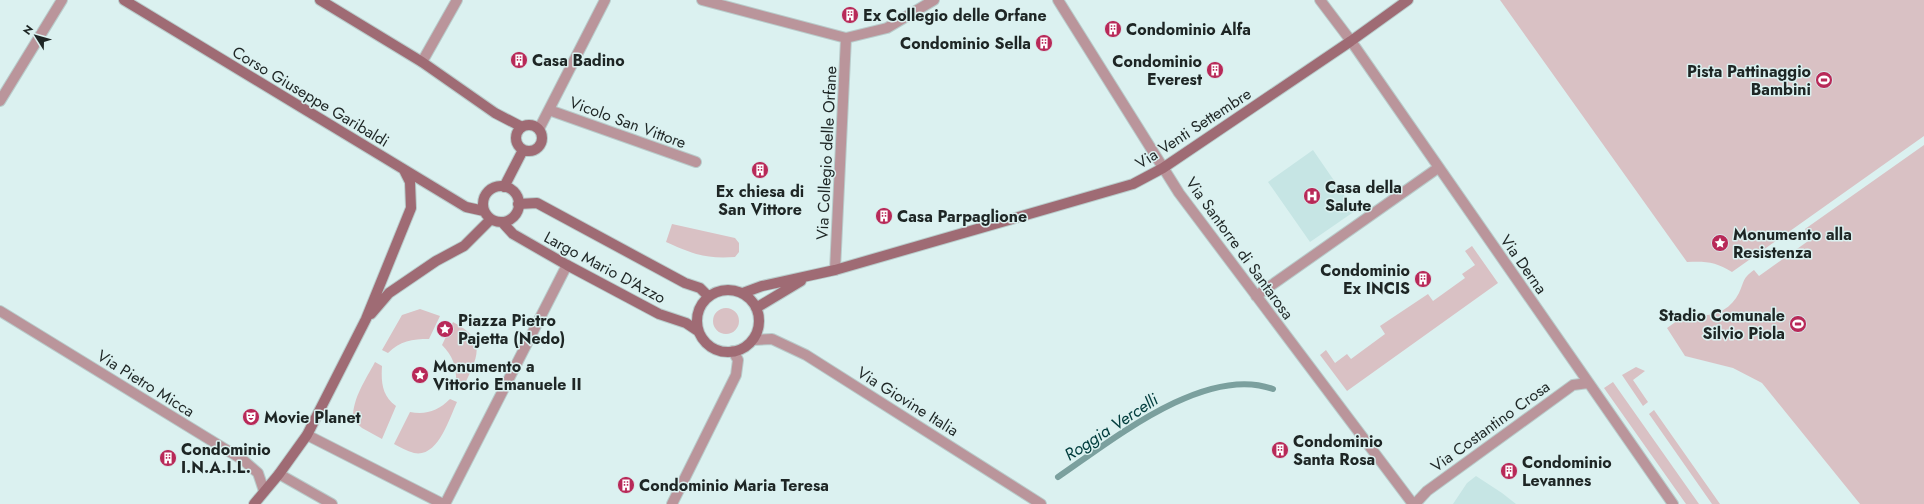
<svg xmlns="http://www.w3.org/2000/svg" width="1924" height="504" font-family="Jost,sans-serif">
<rect width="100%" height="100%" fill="#dbf1f0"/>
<path fill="#c6e5e4" d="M 1313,150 L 1355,211 L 1310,242 L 1268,182 Z
M 1476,476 L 1502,493 L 1516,504 L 1453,504 L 1467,483 Z"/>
<path fill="#d9c1c4" d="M 1500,0 L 1924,0 L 1924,136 L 1732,272 C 1716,262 1706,261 1687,262 Z
M 1924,145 L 1924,504 L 1860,504 L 1762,383 L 1733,368 L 1685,356 L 1667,328 L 1688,313 C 1708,319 1729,313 1739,293 C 1745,280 1742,279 1754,270 L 1759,276 L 1811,239 L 1805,229 Z
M 672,224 L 735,238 L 739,243 L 739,252 L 735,257 C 705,259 693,254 666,242 Z
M 1472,246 L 1498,283 L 1347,391 L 1320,355 L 1326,350 L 1335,363 L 1347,354 L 1351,359 L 1385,334 L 1380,326 L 1428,294 L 1433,301 L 1465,278 L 1462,274 L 1475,265 L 1465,251 Z
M713 321a13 13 0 1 1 26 0a13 13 0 1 1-26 0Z
M 420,309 L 440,316 L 429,339 C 412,339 400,341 388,353 L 382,350 L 402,315 Z
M 453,322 C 490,341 476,359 462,390 L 456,386 C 457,369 454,357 442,345 Z
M 375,362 L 382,366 C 381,382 382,396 396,406 L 382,439 L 362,428 L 353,420 C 352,399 365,381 375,362 Z
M 1636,367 L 1645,371 L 1633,380 L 1648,402 L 1643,406 L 1622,375 Z
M 1613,382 L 1699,504 L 1686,504 L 1604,388 Z
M 450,399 L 457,402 C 449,419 438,458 414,453 C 407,451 400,447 394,444 L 410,412 C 426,415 438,411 450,399 Z
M 1654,410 L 1720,504 L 1712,504 L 1649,414 Z"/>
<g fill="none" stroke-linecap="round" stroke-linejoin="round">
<path stroke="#7ba09e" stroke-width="6" d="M 1058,477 C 1111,441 1205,364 1273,389"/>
<g stroke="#b9cccb" stroke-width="12">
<path id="minor" d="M 702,0 L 846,38 L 887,28 L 934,0
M 1058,0 L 1179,193 L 1413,504
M 1320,0 L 1351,41 L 1673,504
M 422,62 L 457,0
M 0,101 L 62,0
M 549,110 L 696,162
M 539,129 L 605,0
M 835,270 L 846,38
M 1256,296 L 1438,168
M 0,311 L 243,460 L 258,473 L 264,491
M 753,340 L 772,339 L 806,355 L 1041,504
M 307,435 L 443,504
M 279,474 L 332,504
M 445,504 L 567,265
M 672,504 L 736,375 L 738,360 L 733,351
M 1415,504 L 1427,491 L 1573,385 L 1588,383"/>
</g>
<g stroke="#b9cccb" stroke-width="12">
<path id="secondary" d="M 124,0 L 466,207 L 484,211
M 320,0 L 422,62 L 495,113 L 522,127
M516 138a13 13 0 1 1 26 0a13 13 0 1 1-26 0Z
M483 204a18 18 0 1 1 36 0a18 18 0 1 1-36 0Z
M 504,187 L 523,150
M 518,204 L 537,203 L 685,283 L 700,288 L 708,296
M 502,222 L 513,234 L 567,265 L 659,314 L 686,323 L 698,331
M697 321a31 31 0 1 1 62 0a31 31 0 1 1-62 0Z
M 743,293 L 762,286 L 835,270 L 1133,184 L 1163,168 L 1351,41 L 1408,0
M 756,308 L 801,281
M 371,314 L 389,293 L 436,261 L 464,246 L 491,219
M 254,504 L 279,474 L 307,435 L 366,319 L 411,208 L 410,182 L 404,170"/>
</g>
<use href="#minor" stroke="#ba959b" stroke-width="10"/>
<use href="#secondary" stroke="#9f6b74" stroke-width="10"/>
</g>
<defs>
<g id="building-disc" transform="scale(0.9)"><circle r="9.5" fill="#b82958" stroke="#dbf1f0"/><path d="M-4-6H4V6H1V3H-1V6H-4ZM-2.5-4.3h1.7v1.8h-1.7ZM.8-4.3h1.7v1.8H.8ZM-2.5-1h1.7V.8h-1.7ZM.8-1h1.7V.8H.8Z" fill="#fff"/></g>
<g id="stadium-disc" transform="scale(0.9)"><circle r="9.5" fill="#b82958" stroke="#dbf1f0"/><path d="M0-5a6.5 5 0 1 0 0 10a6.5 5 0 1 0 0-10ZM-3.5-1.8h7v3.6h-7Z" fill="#fff"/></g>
<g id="hospital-disc" transform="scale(0.9)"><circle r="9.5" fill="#b82958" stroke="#dbf1f0"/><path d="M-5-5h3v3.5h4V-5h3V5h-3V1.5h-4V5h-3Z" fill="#fff"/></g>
<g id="sight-disc" transform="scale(0.9)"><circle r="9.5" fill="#b82958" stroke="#dbf1f0"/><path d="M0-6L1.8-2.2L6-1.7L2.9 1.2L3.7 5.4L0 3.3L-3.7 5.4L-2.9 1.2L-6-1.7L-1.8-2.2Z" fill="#fff"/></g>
<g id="theatre-disc" transform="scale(0.9)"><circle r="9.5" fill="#b82958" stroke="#dbf1f0"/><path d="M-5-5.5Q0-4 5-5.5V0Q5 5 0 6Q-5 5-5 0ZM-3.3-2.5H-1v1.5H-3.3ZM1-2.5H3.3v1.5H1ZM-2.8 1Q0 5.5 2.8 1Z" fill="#fff"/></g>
</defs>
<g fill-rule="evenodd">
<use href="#building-disc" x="850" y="15"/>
<use href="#building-disc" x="1113" y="29"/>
<use href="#building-disc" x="1044" y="43"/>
<use href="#building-disc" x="519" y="60"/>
<use href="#building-disc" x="1215" y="70"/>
<use href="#stadium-disc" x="1824" y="80"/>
<use href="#building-disc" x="760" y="170"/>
<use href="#hospital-disc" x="1312" y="196"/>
<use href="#building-disc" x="884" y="216"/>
<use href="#sight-disc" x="1720" y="243"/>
<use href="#building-disc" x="1423" y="279"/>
<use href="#stadium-disc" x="1798" y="324"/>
<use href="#sight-disc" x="445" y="329"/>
<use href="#sight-disc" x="420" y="375"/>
<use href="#theatre-disc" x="251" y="417"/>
<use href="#building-disc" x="1280" y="450"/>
<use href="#building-disc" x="168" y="458"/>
<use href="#building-disc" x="1509" y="471"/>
<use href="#building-disc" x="626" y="485"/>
</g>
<g text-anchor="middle" stroke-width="3" stroke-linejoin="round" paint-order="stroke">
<g font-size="16" font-weight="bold" fill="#1e2625" stroke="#dbf1f0" text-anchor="start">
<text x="863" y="21">Ex Collegio delle Orfane</text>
<text x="1126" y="35">Condominio Alfa</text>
<text x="1031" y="49" text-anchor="end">Condominio Sella</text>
<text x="532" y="66">Casa Badino</text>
<text x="1202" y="67" text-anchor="end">Condominio<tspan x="1202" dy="18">Everest</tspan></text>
<text x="1811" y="77" text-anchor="end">Pista Pattinaggio<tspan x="1811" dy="18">Bambini</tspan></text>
<text x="1325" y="193">Casa della<tspan x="1325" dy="18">Salute</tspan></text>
<text x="760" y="197" text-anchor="middle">Ex chiesa di<tspan x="760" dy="18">San Vittore</tspan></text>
<text x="897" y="222">Casa Parpaglione</text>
<text x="1733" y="240">Monumento alla<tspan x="1733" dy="18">Resistenza</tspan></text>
<text x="1410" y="276" text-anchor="end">Condominio<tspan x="1410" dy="18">Ex INCIS</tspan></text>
<text x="1785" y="321" text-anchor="end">Stadio Comunale<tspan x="1785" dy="18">Silvio Piola</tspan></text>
<text x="458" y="326">Piazza Pietro<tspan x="458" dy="18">Pajetta (Nedo)</tspan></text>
<text x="433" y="372">Monumento a<tspan x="433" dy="18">Vittorio Emanuele II</tspan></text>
<text x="264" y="423">Movie Planet</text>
<text x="1293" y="447">Condominio<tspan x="1293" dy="18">Santa Rosa</tspan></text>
<text x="181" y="455">Condominio<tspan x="181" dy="18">I.N.A.I.L.</tspan></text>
<text x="1522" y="468">Condominio<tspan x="1522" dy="18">Levannes</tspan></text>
<text x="639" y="491">Condominio Maria Teresa</text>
</g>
<g font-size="16" fill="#1e2625" stroke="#dbf1f0">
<text transform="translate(311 96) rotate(31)" y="6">Corso Giuseppe Garibaldi</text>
<text transform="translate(628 122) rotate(20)" y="6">Vicolo San Vittore</text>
<text transform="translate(1193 128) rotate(-33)" y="6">Via Venti Settembre</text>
<text transform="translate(826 153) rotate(-87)" y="6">Via Collegio delle Orfane</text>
<text transform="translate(1240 248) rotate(54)" y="6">Via Santorre di Santarosa</text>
<text transform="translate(1524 264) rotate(55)" y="6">Via Derna</text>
<text transform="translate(605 267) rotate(28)" y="6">Largo Mario D'Azzo</text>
<text transform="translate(146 383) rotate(32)" y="6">Via Pietro Micca</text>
<text transform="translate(908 401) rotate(32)" y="6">Via Giovine Italia</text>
<text transform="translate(1490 426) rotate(-36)" y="6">Via Costantino Crosa</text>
</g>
<g font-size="17" font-style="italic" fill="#003c3c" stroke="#dbf1f0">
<text transform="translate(1111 427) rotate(-33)" y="6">Roggia Vercelli</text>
</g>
</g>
<g transform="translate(36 36) rotate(307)" stroke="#dbf1f0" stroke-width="3" paint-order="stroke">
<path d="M0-3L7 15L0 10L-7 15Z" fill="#1e2625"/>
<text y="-6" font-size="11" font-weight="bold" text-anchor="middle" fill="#1e2625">N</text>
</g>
</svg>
